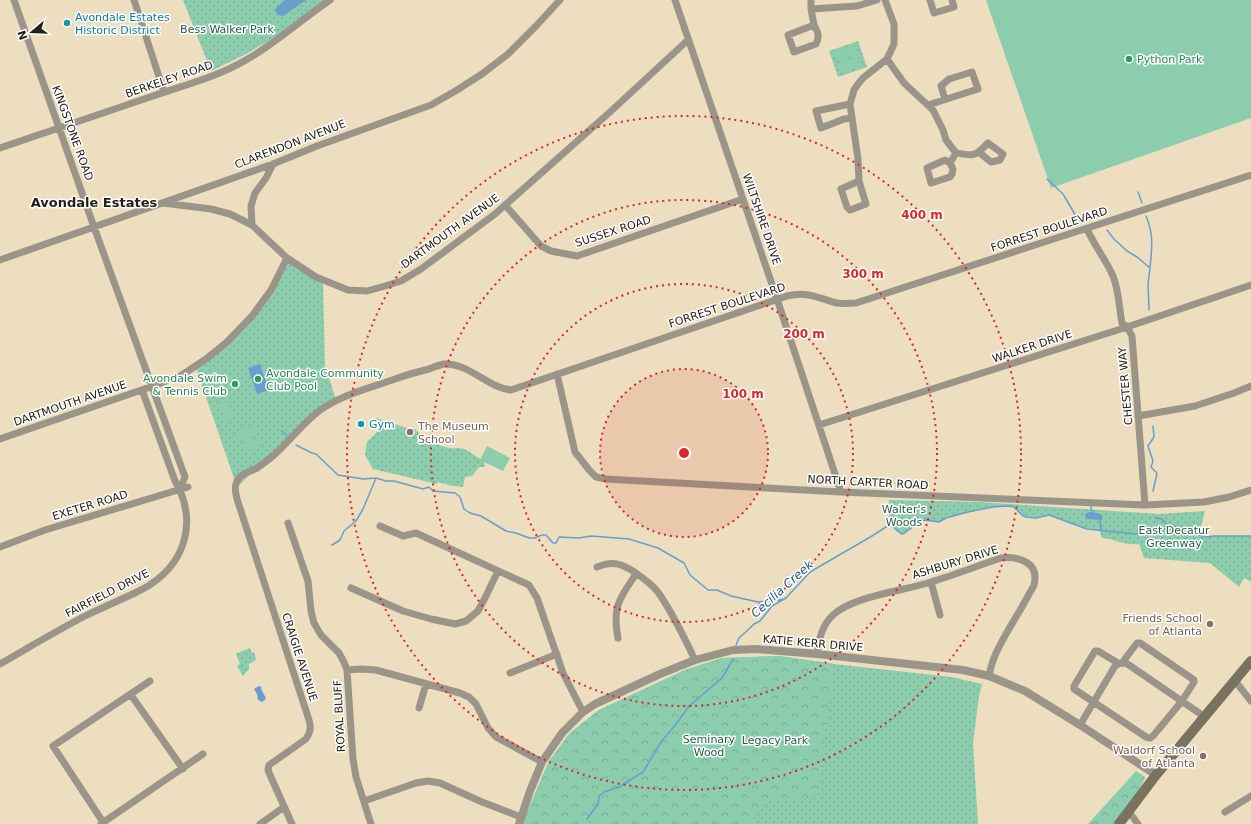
<svg xmlns="http://www.w3.org/2000/svg" width="1251" height="824" font-family="'DejaVu Sans',sans-serif">
<defs>
<pattern id="grass-dots" width="8" height="8" patternUnits="userSpaceOnUse"><rect width="8" height="8" fill="#8bcdad"/><path d="M2 2h.1M6 6h.1" fill="none" stroke="#78b094" stroke-width="1.8" stroke-linecap="round"/></pattern>
<pattern id="forest-crowns" width="20" height="18" patternUnits="userSpaceOnUse"><rect width="20" height="18" fill="#8bcdad"/><path d="M2 6a3 3 0 1 1 6 0M12 15a3 3 0 1 1 6 0" fill="none" stroke="#78b094"/></pattern>
</defs>
<rect width="100%" height="100%" fill="#ecdebf"/>
<path fill="url(#grass-dots)" d="M 183,0 L 334,0 L 275,37 L 246,54 L 211,71 Z
M 858,41 L 867,67 L 838,77 L 829,51 Z
M 289,263 L 323,284 L 325,366 L 336,399 L 324,404 L 237,487 L 196,368 L 249,321 Z
M 376,418 L 413,430 L 415,429 C 420,437 441,447 450,448 C 455,449 461,447 466,450 C 472,453 478,458 484,461 L 485,467 L 479,467 L 472,476 L 465,477 L 463,487 L 448,485 L 438,482 L 437,484 L 373,469 L 365,455 L 367,442 L 378,431 L 378,425 L 375,426 L 373,425 Z
M 889,500 L 979,502 L 1159,514 L 1205,511 L 1199,535 L 1207,537 L 1214,536 L 1251,536 L 1251,582 L 1244,578 L 1239,587 L 1210,563 L 1144,558 L 1139,544 C 1125,546 1115,539 1102,538 L 1099,530 L 1081,527 L 1049,515 L 1036,518 L 1026,517 L 1023,516 L 1014,507 L 1008,506 L 993,507 L 968,512 L 946,518 L 939,522 L 925,520 L 921,521 L 903,534 L 898,532 L 893,526 L 889,525 Z
M 250,648 L 252,653 L 254,652 L 256,660 L 249,664 L 249,669 L 243,676 L 237,666 L 240,664 L 236,654 Z
M 779,656 L 834,664 L 952,677 L 982,684 L 979,696 L 973,743 L 978,824 L 522,824 L 549,761 L 570,733 L 599,710 L 685,670 L 722,658 Z"/>
<path fill="url(#forest-crowns)" d="M 779,656 L 834,664 L 818,797 L 764,802 L 751,824 L 602,824 L 587,819 L 582,824 L 522,824 L 549,761 L 570,733 L 599,710 L 685,670 L 722,658 Z
M 1136,771 L 1145,777 C 1138,796 1127,810 1113,824 L 1088,824 Z"/>
<path fill="#8bcdad" d="M 986,0 L 1251,0 L 1251,118 L 1051,188 Z
M 854,46 L 857,54 L 838,61 L 835,52 Z
M 858,57 L 861,66 L 842,72 L 839,64 Z
M 217,372 L 224,391 L 215,394 L 208,375 Z
M 227,401 L 234,420 L 225,423 L 219,404 Z
M 254,425 L 257,434 L 239,442 L 235,433 Z
M 258,437 L 262,445 L 244,453 L 240,445 Z
M 487,446 L 510,458 L 503,471 L 480,460 Z"/>
<path fill="#689fcc" d="M 285,0 L 306,0 L 283,16 L 278,15 L 275,11 L 276,8 Z
M 260,364 L 269,390 L 257,394 L 248,368 Z
M 1091,512 L 1097,513 L 1102,515 L 1102,520 L 1086,519 L 1085,515 L 1086,513 Z
M 260,686 L 261,687 L 262,691 L 266,698 L 265,700 L 262,702 L 258,700 L 257,694 L 254,689 L 257,687 Z"/>
<g fill="none" stroke-linecap="round" stroke-linejoin="round">
<path stroke="#689fcc" stroke-width="1.5" d="M 1047,179 L 1063,194 L 1080,223
M 1138,192 L 1142,203
M 1146,216 C 1154,235 1152,247 1150,267
M 1107,230 L 1114,239 L 1127,251 L 1137,257 L 1150,268 L 1148,284 L 1149,310
M 282,431 L 287,435
M 296,445 L 312,453 L 316,454 L 338,475 L 363,479 L 376,478 L 386,481 L 394,481 L 423,489 L 429,487 L 433,491 L 455,493 L 460,497 L 464,509 L 470,513 L 481,516 L 506,531 L 516,533 L 529,538 L 535,538 L 542,535 L 546,535 L 553,543 L 556,543 L 559,537 L 579,538 L 591,536 L 629,539 L 658,548 L 684,563 L 690,575 L 708,590 L 717,590 L 731,596 L 758,602 L 785,599
M 1153,491 L 1157,474 L 1156,472 L 1151,467 L 1153,461 L 1148,446 L 1154,437 L 1153,426
M 1091,506 L 1091,508 L 1092,512
M 1155,518 L 1162,519 L 1169,527
M 1100,520 L 1101,530
M 332,545 L 340,540 L 344,531 L 356,521 L 363,509 L 376,478
M 736,645 L 739,638 L 749,629 L 754,624 L 760,621 L 772,606 L 786,598 L 810,572 L 872,536 L 889,525 C 895,525 896,533 903,534 L 921,521 L 925,520 L 939,522 L 946,518 L 968,512 L 993,507 L 1008,506 L 1014,507 L 1023,516 L 1026,517 L 1036,518 L 1049,515 L 1087,529 L 1147,535 L 1155,533 L 1172,526 L 1180,527 L 1186,532 L 1207,537 L 1214,536 L 1251,536
M 587,819 L 598,804 L 599,796 L 604,792 L 619,787 L 643,772 L 661,742 L 677,723 L 689,706 L 722,678 L 733,659"/>
<path stroke="#9a9588" stroke-width="7" d="M 14,0 L 94,227 L 185,477 L 180,489
M 134,0 L 164,92
M 675,0 L 777,299 L 841,492
M 811,0 L 811,9 L 857,6 L 877,0
M 930,0 L 934,13 L 954,7 L 952,0
M 811,9 L 814,25 L 788,35 L 794,52 L 816,44 C 820,36 818,32 814,25
M 887,59 L 904,83 L 933,110 L 943,130 L 946,140 L 956,153 L 950,163 L 953,169 L 952,174 L 950,177 L 931,183 L 927,168 L 945,160 L 950,163
M 850,104 L 816,111 L 821,128 L 844,119 L 852,118
M 928,105 L 978,89 L 972,72 L 949,79 L 941,86 L 945,99
M 0,148 C 51,131 102,113 153,96 C 185,85 217,77 246,60 C 276,43 302,19 330,0
M 956,153 C 974,156 975,157 988,143 L 1003,154 L 1000,160 L 991,162 L 980,153
M 273,164 L 266,178 L 255,193 L 251,206 L 252,225 L 287,258 L 316,277 L 348,290 L 367,291 L 385,286 L 401,281 L 421,269 L 495,214 L 610,112 L 688,40
M 859,181 L 841,189 L 847,207 L 850,210 L 866,204 L 859,181 L 858,159 L 850,104 L 854,90 L 858,84 L 863,78 L 887,59 L 894,44 L 894,24 L 885,0
M 163,203 L 211,209 L 230,214 L 252,225
M 505,205 L 541,246 L 551,251 L 577,256 L 743,199
M 1087,229 C 1094,245 1106,260 1113,276 C 1119,291 1119,308 1122,323 L 1127,327 L 1132,336 L 1145,505
M 0,260 L 273,164 L 317,146 L 431,105 L 457,90 L 482,74 L 508,54 L 536,26 L 560,0
M 557,374 L 575,452 L 590,471 L 596,477 L 605,479 L 841,492 L 1145,505 L 1204,502 L 1229,497 L 1251,490
M 1138,416 L 1195,406 L 1234,393 L 1251,386
M 819,425 L 1127,327 L 1251,285
M 0,439 L 153,386 L 182,375 L 206,359 L 227,342 L 252,316 L 271,290 L 287,258
M 288,523 L 308,581 L 311,611 L 314,623 L 321,635 L 339,653 L 344,662 L 347,670 L 353,759 L 356,777 L 371,824
M 380,526 L 403,536 L 416,533 L 529,585 L 537,598 L 563,673 L 583,712
M 0,547 L 45,530 L 188,487
M 597,567 C 604,564 613,562 621,565 C 632,569 654,585 660,595 C 673,614 685,639 695,660
M 931,582 L 940,615
M 351,588 L 403,611 L 431,619 L 455,624 L 466,621 L 478,611 L 484,600 L 498,571
M 618,638 C 612,607 619,599 636,574
M 817,654 C 819,639 822,625 833,615 C 854,596 903,591 931,582 C 954,575 977,566 1001,558 C 1018,556 1040,562 1034,585 C 1033,588 1030,592 1028,596 C 1019,613 1008,629 999,647 C 994,656 991,666 989,676
M 1118,663 L 1098,651 L 1095,651 L 1074,686 L 1074,689 L 1146,737 L 1150,738 L 1153,736 L 1182,701 L 1194,682 L 1194,680 L 1140,643 L 1137,643 L 1122,663
M 0,664 C 28,648 56,631 85,616 C 101,608 118,601 135,593 C 140,590 146,588 151,584 C 187,560 197,519 175,481 L 142,390
M 347,670 L 361,669 L 376,670 L 460,693 L 469,697 L 476,704 L 488,728 L 496,737 L 542,762
M 510,673 L 557,654
M 1235,681 L 1251,701
M 131,695 L 183,769
M 419,708 L 426,684
M 1080,725 L 1115,666 C 1119,663 1121,663 1126,663 L 1205,717
M 364,801 L 416,783 L 428,781 L 440,783 L 482,802 L 521,817
M 1129,812 L 1138,824
M 1225,812 L 1251,796
M 103,822 L 53,746 L 150,681
M 101,824 L 203,754
M 260,824 L 284,807
M 292,824 L 270,775 L 268,770 L 269,765 L 306,739 C 311,732 311,727 309,720 L 237,499 C 236,494 234,488 236,484 C 238,474 249,472 257,468 C 263,464 268,460 274,455 C 290,441 302,424 319,411 C 340,395 370,388 395,379 C 406,375 417,372 429,369 C 434,367 439,365 444,364 C 469,363 488,388 511,390 L 787,296 C 809,291 817,298 837,303 C 843,304 850,303 856,303 L 1251,175"/>
<path stroke="#9a9588" stroke-width="8" d="M 519,824 L 530,791 L 542,762 L 562,733 L 583,712 L 595,704 L 660,674 L 695,660 L 733,650 L 756,649 L 817,654 L 963,670 L 989,676 L 1025,691 L 1080,725 L 1156,775"/>
<path stroke="#78725f" stroke-width="10" d="M 1119,824 L 1156,775 L 1251,661"/>
</g>
<circle cx="684" cy="453" r="84" fill="#d62828" fill-opacity=".12"/>
<g fill="none" stroke="#d62828" stroke-width="2" stroke-dasharray="2 4">
<circle cx="684" cy="453" r="84"/>
<circle cx="684" cy="453" r="169"/>
<circle cx="684" cy="453" r="253"/>
<circle cx="684" cy="453" r="337"/>
</g>
<g fill="#0f9aa8" stroke="#fff" stroke-width="1.5">
<circle cx="67" cy="23" r="4"/>
<circle cx="361" cy="424" r="4"/>
</g>
<g fill="#2e9e5b" stroke="#fff" stroke-width="1.5">
<circle cx="1129" cy="59" r="4"/>
<circle cx="258" cy="379" r="4"/>
<circle cx="235" cy="384" r="4"/>
</g>
<g fill="#8d6e63" stroke="#fff" stroke-width="1.5">
<circle cx="410" cy="432" r="4"/>
<circle cx="1210" cy="624" r="4"/>
<circle cx="1203" cy="756" r="4"/>
</g>
<g text-anchor="middle" stroke-width="3" stroke-linejoin="round" paint-order="stroke">
<g font-size="11" fill="#0d838f" stroke="#fff" text-anchor="start">
<text x="75" y="21">Avondale Estates<tspan x="75" dy="13">Historic District</tspan></text>
<text x="369" y="428">Gym</text>
</g>
<g font-size="11" fill="#255d45" stroke="#fff">
<text x="227" y="33">Bess Walker Park</text>
<text x="904" y="513">Walter's<tspan x="904" dy="13">Woods</tspan></text>
<text x="1174" y="534">East Decatur<tspan x="1174" dy="13">Greenway</tspan></text>
<text x="709" y="743">Seminary<tspan x="709" dy="13">Wood</tspan></text>
<text x="775" y="744">Legacy Park</text>
</g>
<g font-size="11" fill="#27864d" stroke="#fff" text-anchor="start">
<text x="1137" y="63">Python Park</text>
<text x="266" y="377">Avondale Community<tspan x="266" dy="13">Club Pool</tspan></text>
<text x="227" y="382" text-anchor="end">Avondale Swim<tspan x="227" dy="13">&amp; Tennis Club</tspan></text>
</g>
<g font-size="11" fill="#252014" stroke="#fff">
<text transform="translate(169 79) rotate(-19)" y="4">BERKELEY ROAD</text>
<text transform="translate(73 133) rotate(70)" y="4">KINGSTONE ROAD</text>
<text transform="translate(290 144) rotate(-21)" y="4">CLARENDON AVENUE</text>
<text transform="translate(762 219) rotate(71)" y="4">WILTSHIRE DRIVE</text>
<text transform="translate(1049 229) rotate(-18)" y="4">FORREST BOULEVARD</text>
<text transform="translate(450 231) rotate(-36)" y="4">DARTMOUTH AVENUE</text>
<text transform="translate(613 231) rotate(-18)" y="4">SUSSEX ROAD</text>
<text transform="translate(727 305) rotate(-18)" y="4">FORREST BOULEVARD</text>
<text transform="translate(1032 346) rotate(-18)" y="4">WALKER DRIVE</text>
<text transform="translate(1125 386) rotate(-95)" y="4">CHESTER WAY</text>
<text transform="translate(70 403) rotate(-19)" y="4">DARTMOUTH AVENUE</text>
<text transform="translate(868 482) rotate(3)" y="4">NORTH CARTER ROAD</text>
<text transform="translate(90 505) rotate(-17)" y="4">EXETER ROAD</text>
<text transform="translate(955 562) rotate(-17)" y="4">ASHBURY DRIVE</text>
<text transform="translate(107 593) rotate(-27)" y="4">FAIRFIELD DRIVE</text>
<text transform="translate(813 643) rotate(5)" y="4">KATIE KERR DRIVE</text>
<text transform="translate(300 657) rotate(72)" y="4">CRAIGIE AVENUE</text>
<text transform="translate(339 716) rotate(-93)" y="4">ROYAL BLUFF</text>
</g>
<g font-size="11" fill="#785e54" stroke="#fff" text-anchor="end">
<text x="418" y="430" text-anchor="start">The Museum<tspan x="418" dy="13">School</tspan></text>
<text x="1202" y="622">Friends School<tspan x="1202" dy="13">of Atlanta</tspan></text>
<text x="1195" y="754">Waldorf School<tspan x="1195" dy="13">of Atlanta</tspan></text>
</g>
<g font-size="12" font-style="italic" fill="#1d5a86" stroke="#fff">
<text transform="translate(782 589) rotate(-42)" y="4">Cecilia Creek</text>
</g>
<g font-size="13" font-weight="bold" fill="#252014" stroke="#fff">
<text x="94" y="207">Avondale Estates</text>
</g>
</g>
<circle cx="684" cy="453" r="6" fill="#d62828" stroke="#fff" stroke-width="2"/>
<g font-size="12" text-anchor="middle" font-weight="bold" fill="#d62828" stroke="#fff" stroke-width="3" stroke-linejoin="round" paint-order="stroke">
<text x="922" y="219">400 m</text>
<text x="863" y="278">300 m</text>
<text x="804" y="338">200 m</text>
<text x="743" y="398">100 m</text>
</g>
<g transform="translate(32 32) rotate(251)" stroke="#ffffff" stroke-width="3" paint-order="stroke">
<path d="M0-3L7 15L0 10L-7 15Z" fill="#252014"/>
<text y="-6" font-size="11" font-weight="bold" text-anchor="middle" fill="#252014">N</text>
</g>
</svg>
